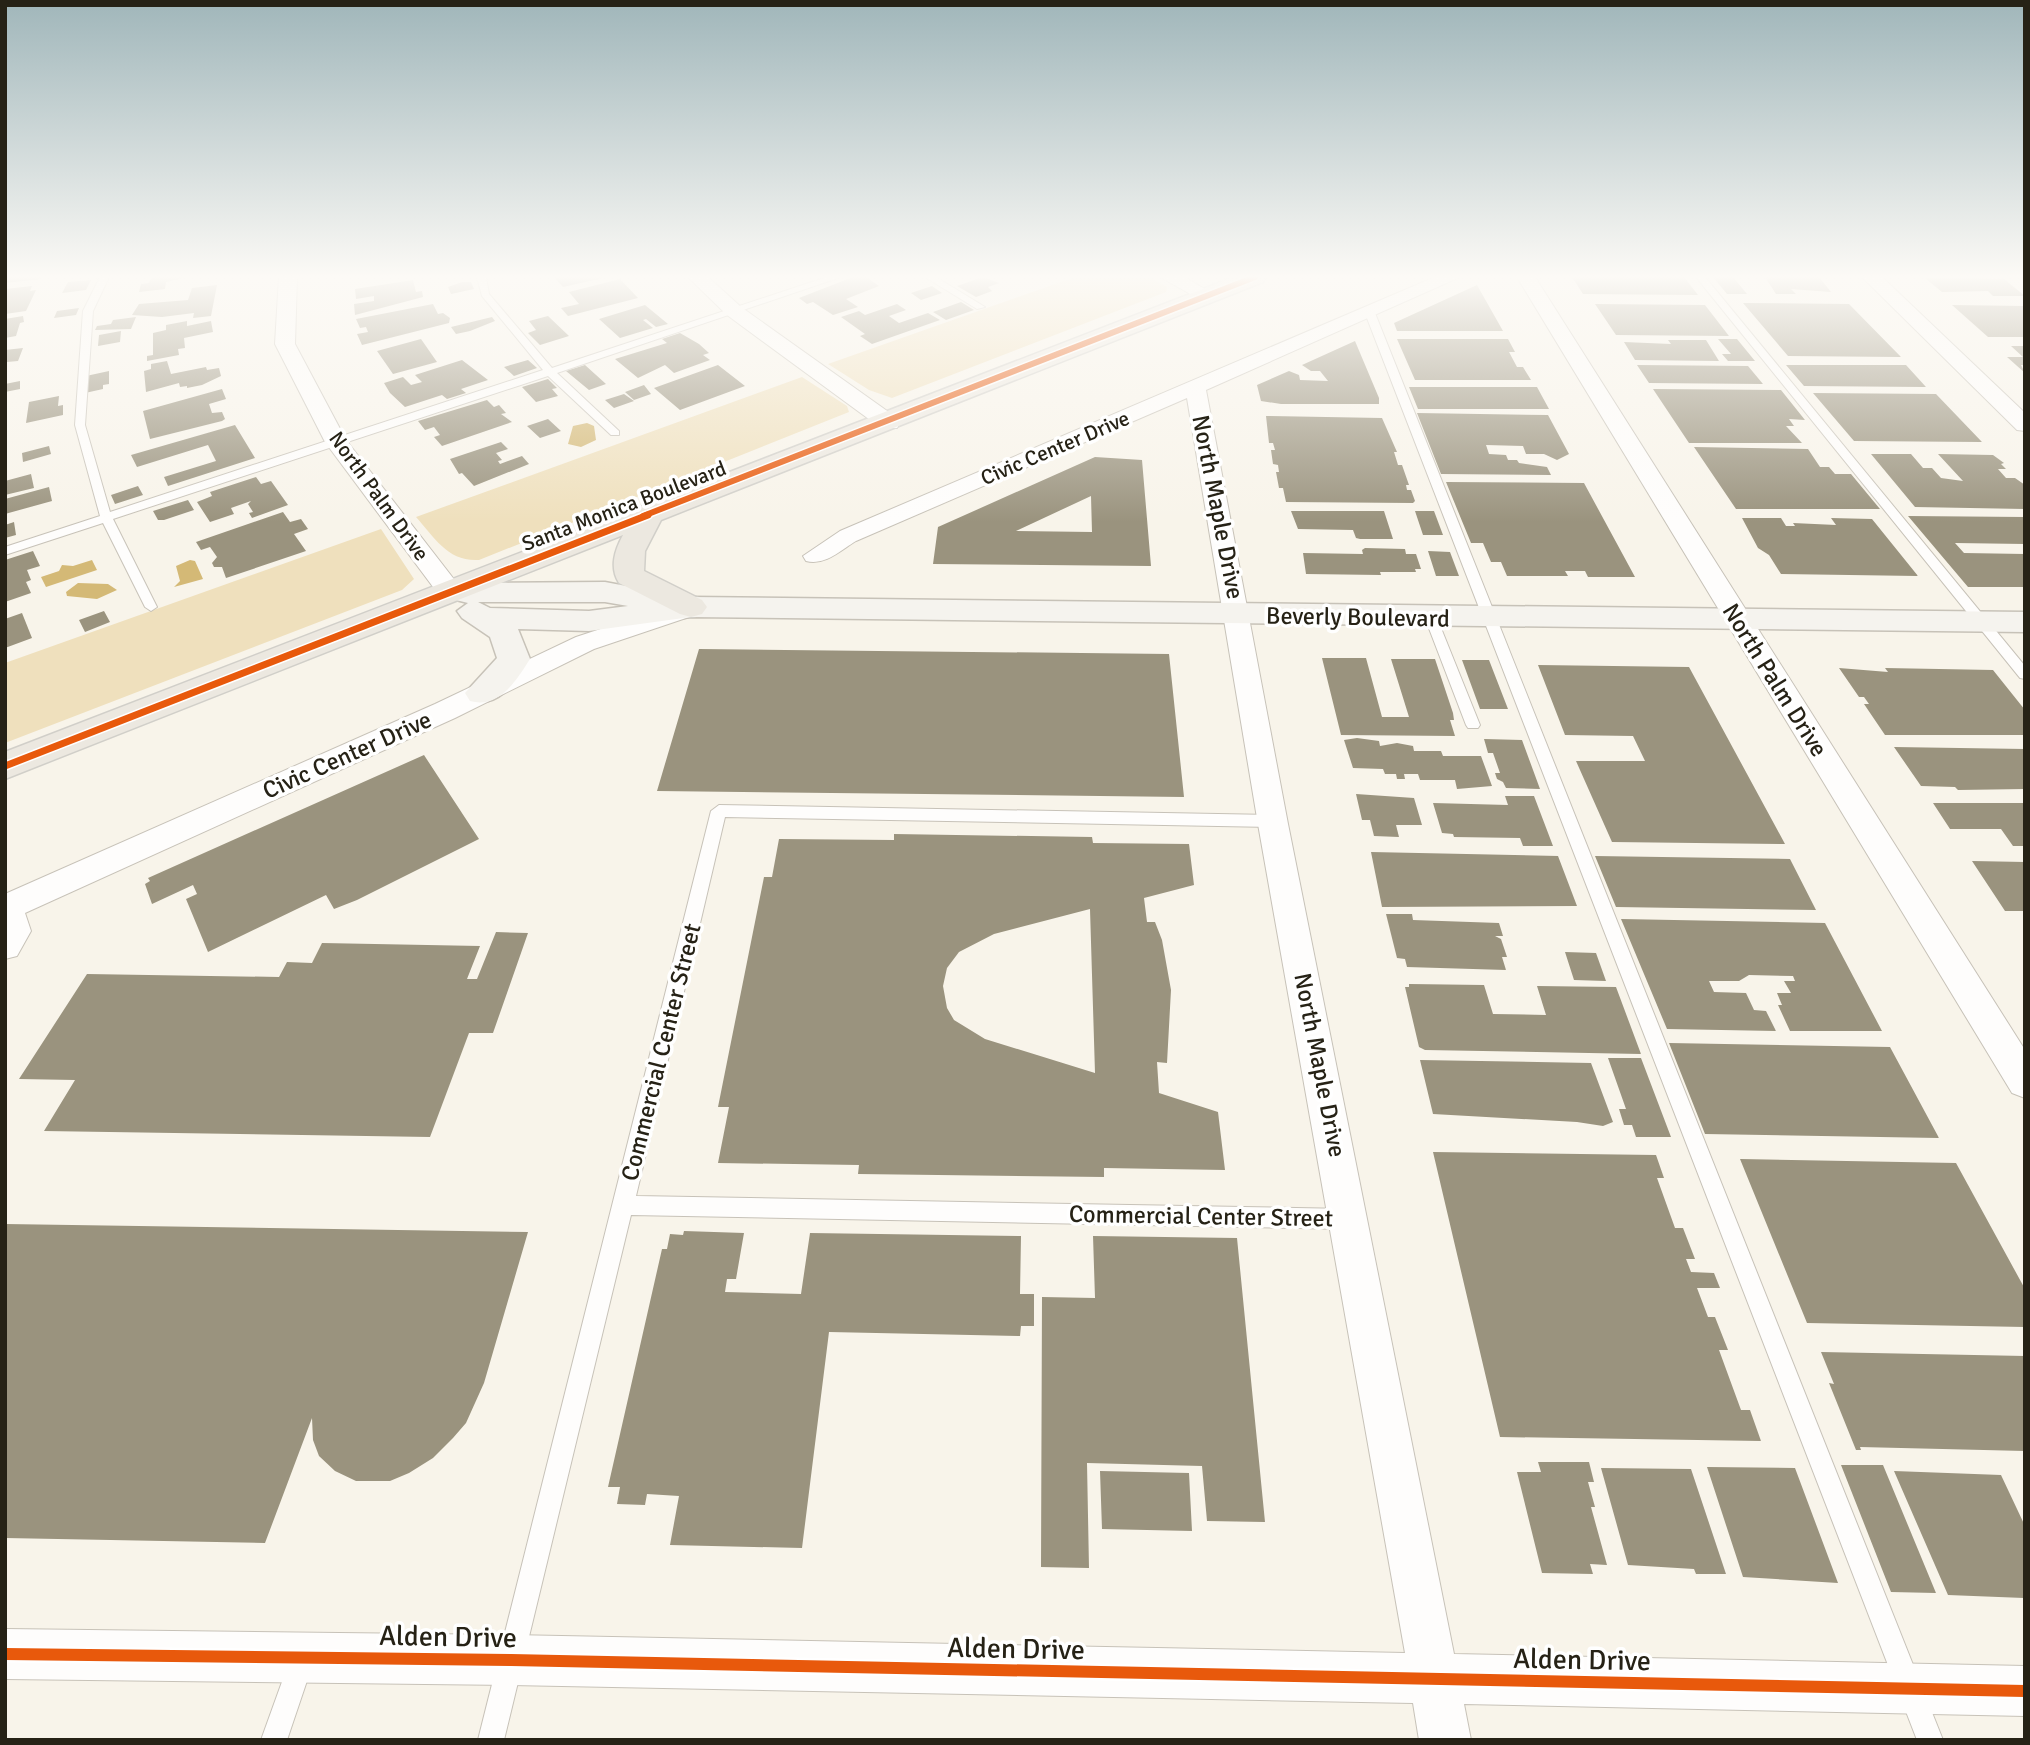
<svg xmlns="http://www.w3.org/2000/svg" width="2030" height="1745" font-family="Signika,sans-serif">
<rect width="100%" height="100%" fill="#f8f4ea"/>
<path fill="#efe0bd" d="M 1075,277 L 1149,277 L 1167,287 L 1166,292 L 892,398 L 869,390 L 828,364 Z
M 802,377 L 847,406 L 849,412 L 479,560 C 448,562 435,538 416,517 Z
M 381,529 L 414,579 L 402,590 L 5,743 L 5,663 Z"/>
<path fill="#d4b976" d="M 587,423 L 594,426 L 596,440 L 581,447 L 568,444 L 573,426 Z
M 92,560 L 97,570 L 46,587 L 41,577 L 59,571 L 62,565 L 73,566 Z
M 190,560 L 195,561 L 203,579 L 174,587 L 180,581 L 176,566 Z
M 78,583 L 108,584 L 117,590 L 97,599 L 67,596 L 66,592 Z"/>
<path fill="#9a937e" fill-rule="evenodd" d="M 7,277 L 41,277 L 41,279 L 5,283 Z
M 152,277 L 187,277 L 166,282 L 165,289 L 139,292 L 141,284 L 149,283 Z
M 554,277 L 603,277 L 603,278 L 563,287 Z
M 853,277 L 866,277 L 879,286 L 846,299 L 858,307 L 833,315 L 813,302 L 807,304 L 799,298 Z
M 983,277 L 999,283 L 988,287 L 992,291 L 976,297 L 957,286 Z
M 1572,277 L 1684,277 L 1698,295 L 1583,294 Z
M 1713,277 L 1733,277 L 1747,294 L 1727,294 Z
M 1765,277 L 1819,277 L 1831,292 L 1791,289 L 1796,294 L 1776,294 Z
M 1925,278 L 2004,279 L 2025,296 L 1993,296 L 1988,291 L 1942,292 Z
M 620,279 L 638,298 L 568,316 L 561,308 L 579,304 L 569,292 Z
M 91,280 L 86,290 L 62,293 L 68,282 Z
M 413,280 L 416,292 L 422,291 L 423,297 L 355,315 L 354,304 L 374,301 L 374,296 L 356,299 L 355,289 Z
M 462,282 L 471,282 L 474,289 L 451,294 L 448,287 Z
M 217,285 L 211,316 L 193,318 L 194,313 L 162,317 L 132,315 L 139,304 L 188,300 L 192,288 Z
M 1477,285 L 1503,331 L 1397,331 L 1394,323 Z
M 32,286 L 30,291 L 36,290 L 26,311 L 5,314 L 5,289 Z
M 932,286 L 942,293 L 921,300 L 911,293 Z
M 961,302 L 974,310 L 946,320 L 933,312 Z
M 1743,303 L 1849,304 L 1901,357 L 1788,356 Z
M 433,304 L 438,314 L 443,313 L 450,318 L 449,323 L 362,345 L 357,334 L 368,332 L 366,327 L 360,328 L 356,319 Z
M 897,304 L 906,310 L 889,316 L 899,323 L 928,313 L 940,320 L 872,344 L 860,336 L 865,334 L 841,317 L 859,311 L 865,315 Z
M 1595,304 L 1705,305 L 1729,336 L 1616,335 Z
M 645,305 L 668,324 L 656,327 L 646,319 L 643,320 L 653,328 L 620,338 L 599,319 Z
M 1952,305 L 2025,306 L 2025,337 L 1988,337 Z
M 79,308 L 76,315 L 54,318 L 57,311 Z
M 23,316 L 24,322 L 20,323 L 16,336 L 5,338 L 5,319 Z
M 548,316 L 569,336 L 540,345 L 528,333 L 536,330 L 529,321 Z
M 136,317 L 131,329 L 95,330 L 97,326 L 111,324 L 113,320 Z
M 492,317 L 495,321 L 470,331 L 456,334 L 451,327 Z
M 187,321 L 187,326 L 211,321 L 213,332 L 184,338 L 185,348 L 178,349 L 179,355 L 147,361 L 147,356 L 153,355 L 153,333 L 166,330 L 166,325 Z
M 121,331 L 120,342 L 98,346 L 99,335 Z
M 680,333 L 699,344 L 709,353 L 703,355 L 710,360 L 674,373 L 665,365 L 638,378 L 615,359 L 667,343 L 662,339 Z
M 421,339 L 437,362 L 393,374 L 377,351 Z
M 1397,339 L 1508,339 L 1515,352 L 1509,352 L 1517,367 L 1523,367 L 1531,380 L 1415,380 Z
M 1718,339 L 1737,339 L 1755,361 L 1728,361 L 1722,354 L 1731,354 Z
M 1668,340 L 1706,340 L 1719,361 L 1635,360 L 1624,342 L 1671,344 Z
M 1355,341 L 1379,398 L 1379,404 L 1281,404 L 1261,401 L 1257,385 L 1289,371 L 1299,375 L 1300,380 L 1328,381 L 1320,371 L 1311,371 L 1302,365 Z
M 2011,346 L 2025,346 L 2025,365 L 2021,365 L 2025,373 L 2007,357 L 2023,357 Z
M 23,348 L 18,361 L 7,362 L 5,367 L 5,350 Z
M 462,360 L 488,380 L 461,389 L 466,393 L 447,399 L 442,395 L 405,407 L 390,393 L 384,383 L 403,377 L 411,385 L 422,382 L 415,375 Z
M 528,360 L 537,368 L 514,376 L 504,367 Z
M 167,361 L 171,374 L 206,367 L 207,370 L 219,368 L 221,376 L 202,385 L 187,388 L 187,386 L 180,387 L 179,383 L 146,392 L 144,371 L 151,369 L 151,364 Z
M 585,365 L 606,384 L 589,390 L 566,371 Z
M 718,365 L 745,386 L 680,410 L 654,388 Z
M 1637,365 L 1748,366 L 1763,384 L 1649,383 Z
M 1786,365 L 1906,365 L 1926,387 L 1804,386 Z
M 109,371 L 109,384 L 103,385 L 103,389 L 85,393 L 86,376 Z
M 548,379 L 557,388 L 552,389 L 558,396 L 536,402 L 522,387 Z
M 20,381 L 20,389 L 5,392 L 5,384 Z
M 644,385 L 651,394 L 634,400 L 625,392 Z
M 1409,387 L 1537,387 L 1549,409 L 1418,409 Z
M 222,389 L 226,399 L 209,404 L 212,413 L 222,412 L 225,419 L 222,421 L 150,439 L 143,411 Z
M 1653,389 L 1781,390 L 1805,420 L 1789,419 L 1794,426 L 1786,426 L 1802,443 L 1689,443 Z
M 1813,393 L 1936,394 L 1982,442 L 1854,441 Z
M 624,394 L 634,401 L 614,408 L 605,400 Z
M 59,396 L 58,406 L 63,405 L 63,415 L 26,423 L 29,402 Z
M 487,400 L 494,407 L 499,405 L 506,413 L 501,414 L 512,422 L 442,446 L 434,437 L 440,435 L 434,427 L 425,430 L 418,421 Z
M 1417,413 L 1548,415 L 1569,454 L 1557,460 L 1544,454 L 1526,454 L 1523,446 L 1486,445 L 1489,454 L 1506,455 L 1508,460 L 1517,460 L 1519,463 L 1547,467 L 1551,475 L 1441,474 Z
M 1266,416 L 1382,418 L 1397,452 L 1394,452 L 1398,465 L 1402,465 L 1409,485 L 1406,485 L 1407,490 L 1411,490 L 1415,501 L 1413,503 L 1286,502 L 1283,488 L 1279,488 L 1276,472 L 1279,472 L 1278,465 L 1273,464 L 1271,450 L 1275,450 L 1273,443 L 1269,443 Z
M 548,419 L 561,431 L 540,438 L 527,426 Z
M 235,425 L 255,458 L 168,486 L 164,477 L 216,461 L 208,445 L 137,467 L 131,455 Z
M 501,442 L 508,449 L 496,453 L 502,460 L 498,461 L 500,464 L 522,456 L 529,464 L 474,486 L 462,473 L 459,474 L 450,459 Z
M 49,446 L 51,454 L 23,462 L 22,453 Z
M 1694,447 L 1808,449 L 1820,467 L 1829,467 L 1835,474 L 1851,474 L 1880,509 L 1736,509 Z
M 1871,454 L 1911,454 L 1923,468 L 1932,468 L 1941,478 L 1963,481 L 1938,454 L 1993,455 L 2004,463 L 2001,464 L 2006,469 L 1998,469 L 2006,478 L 2015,478 L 2025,485 L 2025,509 L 1915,507 Z
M 1095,457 L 1142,460 L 1151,566 L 933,564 L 938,527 ZM 1091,496 L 1092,532 L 1016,531 Z
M 31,474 L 34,488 L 5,495 L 5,481 Z
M 256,477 L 261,484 L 271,481 L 288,505 L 252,518 L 249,513 L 253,512 L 248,504 L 251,501 L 231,508 L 234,514 L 210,522 L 197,502 L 212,496 L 210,492 Z
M 1446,482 L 1584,483 L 1635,577 L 1588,577 L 1585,571 L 1565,571 L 1568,576 L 1507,576 L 1501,562 L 1491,562 L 1483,543 L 1471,543 Z
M 138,486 L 143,495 L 115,504 L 111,495 Z
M 49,487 L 52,501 L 5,514 L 5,499 Z
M 188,500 L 194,510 L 164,520 L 158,520 L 153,511 Z
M 1291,511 L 1384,511 L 1393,539 L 1360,539 L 1356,538 L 1353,530 L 1298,529 Z
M 1415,511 L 1434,511 L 1443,535 L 1423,535 Z
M 283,512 L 290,522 L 301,519 L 308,529 L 294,534 L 306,551 L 226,578 L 222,567 L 214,567 L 212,563 L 217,557 L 210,547 L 201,550 L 196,542 Z
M 1908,516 L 2025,517 L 2025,544 L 1955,543 L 1964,553 L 2025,554 L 2025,587 L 1968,587 Z
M 1742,518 L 1781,518 L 1786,526 L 1795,526 L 1793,523 L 1836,525 L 1831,518 L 1872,519 L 1918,576 L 1781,574 L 1769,555 L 1758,548 Z
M 14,522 L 16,535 L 5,538 L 5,525 Z
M 1365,548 L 1405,549 L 1406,554 L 1416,554 L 1421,569 L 1415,569 L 1416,572 L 1380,572 L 1381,575 L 1306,574 L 1303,553 L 1363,554 L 1362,550 Z
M 33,551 L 40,566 L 27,570 L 31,580 L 26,582 L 31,593 L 5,602 L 5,560 Z
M 1428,551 L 1450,552 L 1459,576 L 1436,576 Z
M 104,611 L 110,622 L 85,632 L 79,620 Z
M 22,613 L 32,638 L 5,648 L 5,619 Z
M 699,649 L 1169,654 L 1184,797 L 657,791 Z
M 1322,658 L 1366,658 L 1382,717 L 1409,717 L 1391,659 L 1435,659 L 1453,713 L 1454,720 L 1450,720 L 1455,736 L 1341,735 Z
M 1462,660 L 1489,660 L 1508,709 L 1480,709 Z
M 1538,665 L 1689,667 L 1785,844 L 1612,842 L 1576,761 L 1645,761 L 1633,736 L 1565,735 Z
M 1839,668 L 1888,672 L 1885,668 L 1993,670 L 2025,710 L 2025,735 L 1885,735 L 1864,704 L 1869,704 L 1864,697 L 1859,697 Z
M 1357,738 L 1379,741 L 1380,746 L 1397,743 L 1413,746 L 1414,751 L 1441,751 L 1443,756 L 1481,756 L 1492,786 L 1457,789 L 1455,780 L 1420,780 L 1418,774 L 1404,774 L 1405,779 L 1397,779 L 1396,774 L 1385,774 L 1383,769 L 1353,768 L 1344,740 Z
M 1484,739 L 1522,740 L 1540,789 L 1506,788 L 1503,782 L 1497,779 L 1495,773 L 1500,773 L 1493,753 L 1488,753 Z
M 1894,747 L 2025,749 L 2025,789 L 1958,790 L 1955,787 L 1921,786 Z
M 424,755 L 479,839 L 357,900 L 334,909 L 326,895 L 208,952 L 186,899 L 197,894 L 193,885 L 152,904 L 145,884 L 150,881 L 148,878 Z
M 1356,794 L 1414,798 L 1422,825 L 1396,825 L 1399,837 L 1374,836 L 1370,820 L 1362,820 Z
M 1505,796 L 1534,796 L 1553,846 L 1523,846 L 1520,838 L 1454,837 L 1453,834 L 1442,833 L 1433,803 L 1508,805 Z
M 1933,803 L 2025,803 L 2025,846 L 2013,846 L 2001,829 L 1950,829 Z
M 894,834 L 1092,837 L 1093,843 L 1189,844 L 1194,885 L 1144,898 L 1147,922 L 1155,922 L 1162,940 L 1171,990 L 1167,1063 L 1157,1062 L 1159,1093 L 1218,1112 L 1225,1170 L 1104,1168 L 1104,1177 L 858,1174 L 859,1165 L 718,1163 L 729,1107 L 718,1107 L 764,877 L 772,877 L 779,839 L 894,840 ZM 1090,909 L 1095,1073 L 985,1039 L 954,1020 L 947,1008 L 943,986 L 947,968 L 959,952 L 994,934 Z
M 1371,852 L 1558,856 L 1577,906 L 1382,907 Z
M 1595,856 L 1790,859 L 1816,910 L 1616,907 Z
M 1972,861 L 2025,862 L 2025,911 L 2005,911 Z
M 1386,914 L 1412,914 L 1413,920 L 1499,923 L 1503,936 L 1495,936 L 1501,939 L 1507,957 L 1502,957 L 1506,970 L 1407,967 L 1405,959 L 1397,958 Z
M 1621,919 L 1825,923 L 1882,1031 L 1790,1031 L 1778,1005 L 1782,1005 L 1777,993 L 1791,993 L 1784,981 L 1795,981 L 1793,976 L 1749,975 L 1739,981 L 1709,981 L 1714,992 L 1746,993 L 1754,1010 L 1766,1011 L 1776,1031 L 1667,1029 Z
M 496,932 L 528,933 L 493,1033 L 469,1033 L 430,1137 L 44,1131 L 75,1080 L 19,1079 L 87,974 L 279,977 L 287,962 L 312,963 L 322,943 L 480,946 L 467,979 L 477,979 Z
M 1565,952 L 1596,953 L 1606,981 L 1574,980 Z
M 1409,984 L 1484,985 L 1493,1014 L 1546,1015 L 1537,986 L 1616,987 L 1641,1054 L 1425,1050 L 1419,1047 L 1405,987 L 1409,987 Z
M 1669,1043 L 1890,1047 L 1939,1138 L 1705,1134 Z
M 1608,1058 L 1641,1058 L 1671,1137 L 1636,1137 L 1632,1125 L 1624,1125 L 1619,1109 L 1626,1109 Z
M 1420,1060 L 1591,1063 L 1613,1122 L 1603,1126 L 1577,1122 L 1433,1114 Z
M 1433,1152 L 1656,1155 L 1664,1178 L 1657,1178 L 1675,1228 L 1683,1228 L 1695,1259 L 1686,1259 L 1691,1272 L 1714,1273 L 1720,1288 L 1697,1288 L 1708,1317 L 1715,1317 L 1728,1350 L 1719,1350 L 1741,1410 L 1750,1410 L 1761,1441 L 1500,1437 Z
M 1740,1159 L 1956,1163 L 2025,1289 L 2025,1327 L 1807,1323 Z
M 5,1224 L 528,1232 L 484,1383 L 466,1423 L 453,1438 L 433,1458 L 409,1473 L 390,1481 L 356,1481 L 335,1471 L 319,1456 L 313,1440 L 312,1418 L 265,1543 L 5,1538 Z
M 684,1231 L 744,1233 L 736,1279 L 727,1279 L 725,1292 L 801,1294 L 810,1233 L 1021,1236 L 1020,1294 L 1034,1294 L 1034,1326 L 1021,1326 L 1020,1336 L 829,1332 L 802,1548 L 670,1545 L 679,1496 L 647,1494 L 645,1505 L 617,1504 L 620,1487 L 608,1487 L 662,1249 L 667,1249 L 670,1234 L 683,1235 Z
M 1093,1236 L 1237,1238 L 1265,1522 L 1207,1521 L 1202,1466 L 1087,1463 L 1089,1568 L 1041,1567 L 1042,1297 L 1095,1298 Z
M 1821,1352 L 2025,1356 L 2025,1451 L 1860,1447 L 1861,1450 L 1856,1450 L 1829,1383 L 1834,1384 Z
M 1538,1462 L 1589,1462 L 1594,1482 L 1588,1482 L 1595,1507 L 1591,1507 L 1607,1565 L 1590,1564 L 1593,1574 L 1542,1573 L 1517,1472 L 1541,1472 Z
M 1841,1465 L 1883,1465 L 1936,1593 L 1891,1592 Z
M 1707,1467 L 1795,1468 L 1838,1583 L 1743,1577 Z
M 1601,1468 L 1691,1469 L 1726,1574 L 1696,1574 L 1694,1569 L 1628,1565 Z
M 1100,1471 L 1189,1473 L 1192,1531 L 1102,1529 Z
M 1894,1471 L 2001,1475 L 2025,1526 L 2024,1598 L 1948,1595 Z"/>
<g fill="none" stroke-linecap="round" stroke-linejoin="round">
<g stroke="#c7c2b8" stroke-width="2">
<path id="service" d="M 100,277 L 109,277 L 93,311 L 85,425 L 110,512 L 543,370 L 482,296 L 477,277 L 486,277 L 489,294 L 552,368 L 827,277 L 841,277 L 557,373 L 619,431 L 619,435 L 611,435 L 548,376 L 113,519 L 157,607 L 151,611 L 145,607 L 103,523 L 5,555 L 5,547 L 100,516 L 75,425 L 83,311 Z
M 925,277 L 936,277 L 985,307 L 977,309 Z
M 1696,277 L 1705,277 L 2025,666 L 2025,679 L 2020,678 Z
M 1370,310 L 1375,313 L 1943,1740 L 1917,1740 L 1365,313 Z
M 1431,614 L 1437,618 L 1480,725 L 1478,728 L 1468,728 L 1466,725 L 1425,618 Z
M 719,805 L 1272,815 L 1280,821 L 1272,827 L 725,817 L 636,1196 L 1348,1209 L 1355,1212 L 1358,1219 L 1355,1226 L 1348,1229 L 631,1215 L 504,1740 L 478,1740 L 711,811 Z
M 301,1651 L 310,1654 L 313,1663 L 287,1740 L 261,1740 L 292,1654 Z"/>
</g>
<g stroke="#c7c2b8" stroke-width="2">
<path id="minor" d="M 279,277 L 297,277 L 295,344 L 346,440 L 460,587 L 464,593 L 460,599 L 442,599 L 325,442 L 275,344 Z
M 688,277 L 708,277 L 741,307 L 897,418 L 900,423 L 897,428 L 881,428 L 727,315 Z
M 1160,277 L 1184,277 L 1217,296 L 1208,302 L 1201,300 Z
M 1435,277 L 1460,277 L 1206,390 L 1288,824 L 1454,1654 L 2025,1666 L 2025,1716 L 1464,1704 L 1471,1740 L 1419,1740 L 1413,1703 L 511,1685 L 5,1679 L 5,1629 L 511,1635 L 1405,1653 L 1258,824 L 1187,398 L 856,541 C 841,550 825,566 806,561 L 803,556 L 840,531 Z
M 1517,277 L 1535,277 L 2025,1050 L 2025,1098 L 2012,1093 Z
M 1862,277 L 1882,277 L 2025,413 L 2025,431 L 2017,430 Z
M 683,602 L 692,604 L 696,610 L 692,616 L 594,649 L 455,718 L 25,913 L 31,931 L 17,956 L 5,959 L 5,894 L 435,704 L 576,637 Z"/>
</g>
<g stroke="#c7c2b8" stroke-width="3">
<path id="secondary" d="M 605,582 L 668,594 L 672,600 L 691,597 L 2025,612 L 2025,632 L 691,617 L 589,631 L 518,629 L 530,659 C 516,681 499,709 470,701 L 465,693 L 497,658 L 490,637 L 462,618 L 457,611 L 468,603 L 456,600 L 452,593 L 456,586 L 467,583 ZM 478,602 L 605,602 L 628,606 L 589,611 L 490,608 Z"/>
</g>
<g stroke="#d1cfc9" stroke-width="3">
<path id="primary" d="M 1234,277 L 1266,277 L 1263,282 L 661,520 L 645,551 L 644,571 L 702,600 L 707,607 L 702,614 L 691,617 L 680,614 L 619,583 C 609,567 615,550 623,535 L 5,779 L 5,752 Z"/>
</g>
<use href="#service" fill="#fefdfc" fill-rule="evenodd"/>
<use href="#minor" fill="#fefdfc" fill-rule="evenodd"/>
<use href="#secondary" fill="#f5f3ee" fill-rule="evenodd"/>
<use href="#primary" fill="#ece8e0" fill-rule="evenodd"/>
<g stroke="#fff" stroke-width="9">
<path id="cycleway-far2" d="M 643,516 L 1255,277"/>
</g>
<g stroke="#fff" stroke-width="10">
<path id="cycleway-far1" d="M 5,766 L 648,515"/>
</g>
<g stroke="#fff" stroke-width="17">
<path id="cycleway" d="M 5,1654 L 511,1660 L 2025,1691"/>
</g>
<use href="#cycleway-far2" stroke="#e8590c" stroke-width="6"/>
<use href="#cycleway-far1" stroke="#e8590c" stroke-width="7"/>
<use href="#cycleway" stroke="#e8590c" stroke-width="12"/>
</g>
<linearGradient id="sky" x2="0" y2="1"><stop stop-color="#a0b6ba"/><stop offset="0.53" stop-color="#fcfaf6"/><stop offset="1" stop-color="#fcfaf6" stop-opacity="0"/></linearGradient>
<rect width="2030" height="522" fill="url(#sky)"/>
<g text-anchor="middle" stroke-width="7" stroke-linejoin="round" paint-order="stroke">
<g font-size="21" fill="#262216" stroke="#fff">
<text transform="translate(1055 448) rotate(-23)" y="7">Civic Center Drive</text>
<text transform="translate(379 496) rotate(54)" y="7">North Palm Drive</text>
<text transform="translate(624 506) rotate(-21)" y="7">Santa Monica Boulevard</text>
</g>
<g font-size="24" fill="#262216" stroke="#fff">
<text transform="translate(1218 507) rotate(79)" y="8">North Maple Drive</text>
<text transform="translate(1358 617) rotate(1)" y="8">Beverly Boulevard</text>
<text transform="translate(1775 680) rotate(58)" y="8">North Palm Drive</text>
<text transform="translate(347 755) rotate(-24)" y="8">Civic Center Drive</text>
<text transform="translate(661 1052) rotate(-76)" y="8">Commercial Center Street</text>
<text transform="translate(1320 1065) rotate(79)" y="8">North Maple Drive</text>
<text transform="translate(1201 1216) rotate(1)" y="8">Commercial Center Street</text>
</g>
<g font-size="28" fill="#262216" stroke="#fff">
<text transform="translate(448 1636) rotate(1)" y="10">Alden Drive</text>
<text transform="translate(1016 1648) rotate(1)" y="10">Alden Drive</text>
<text transform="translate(1582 1659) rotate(1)" y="10">Alden Drive</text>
</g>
</g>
<rect width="2030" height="1745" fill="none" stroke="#262216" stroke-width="14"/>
</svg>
